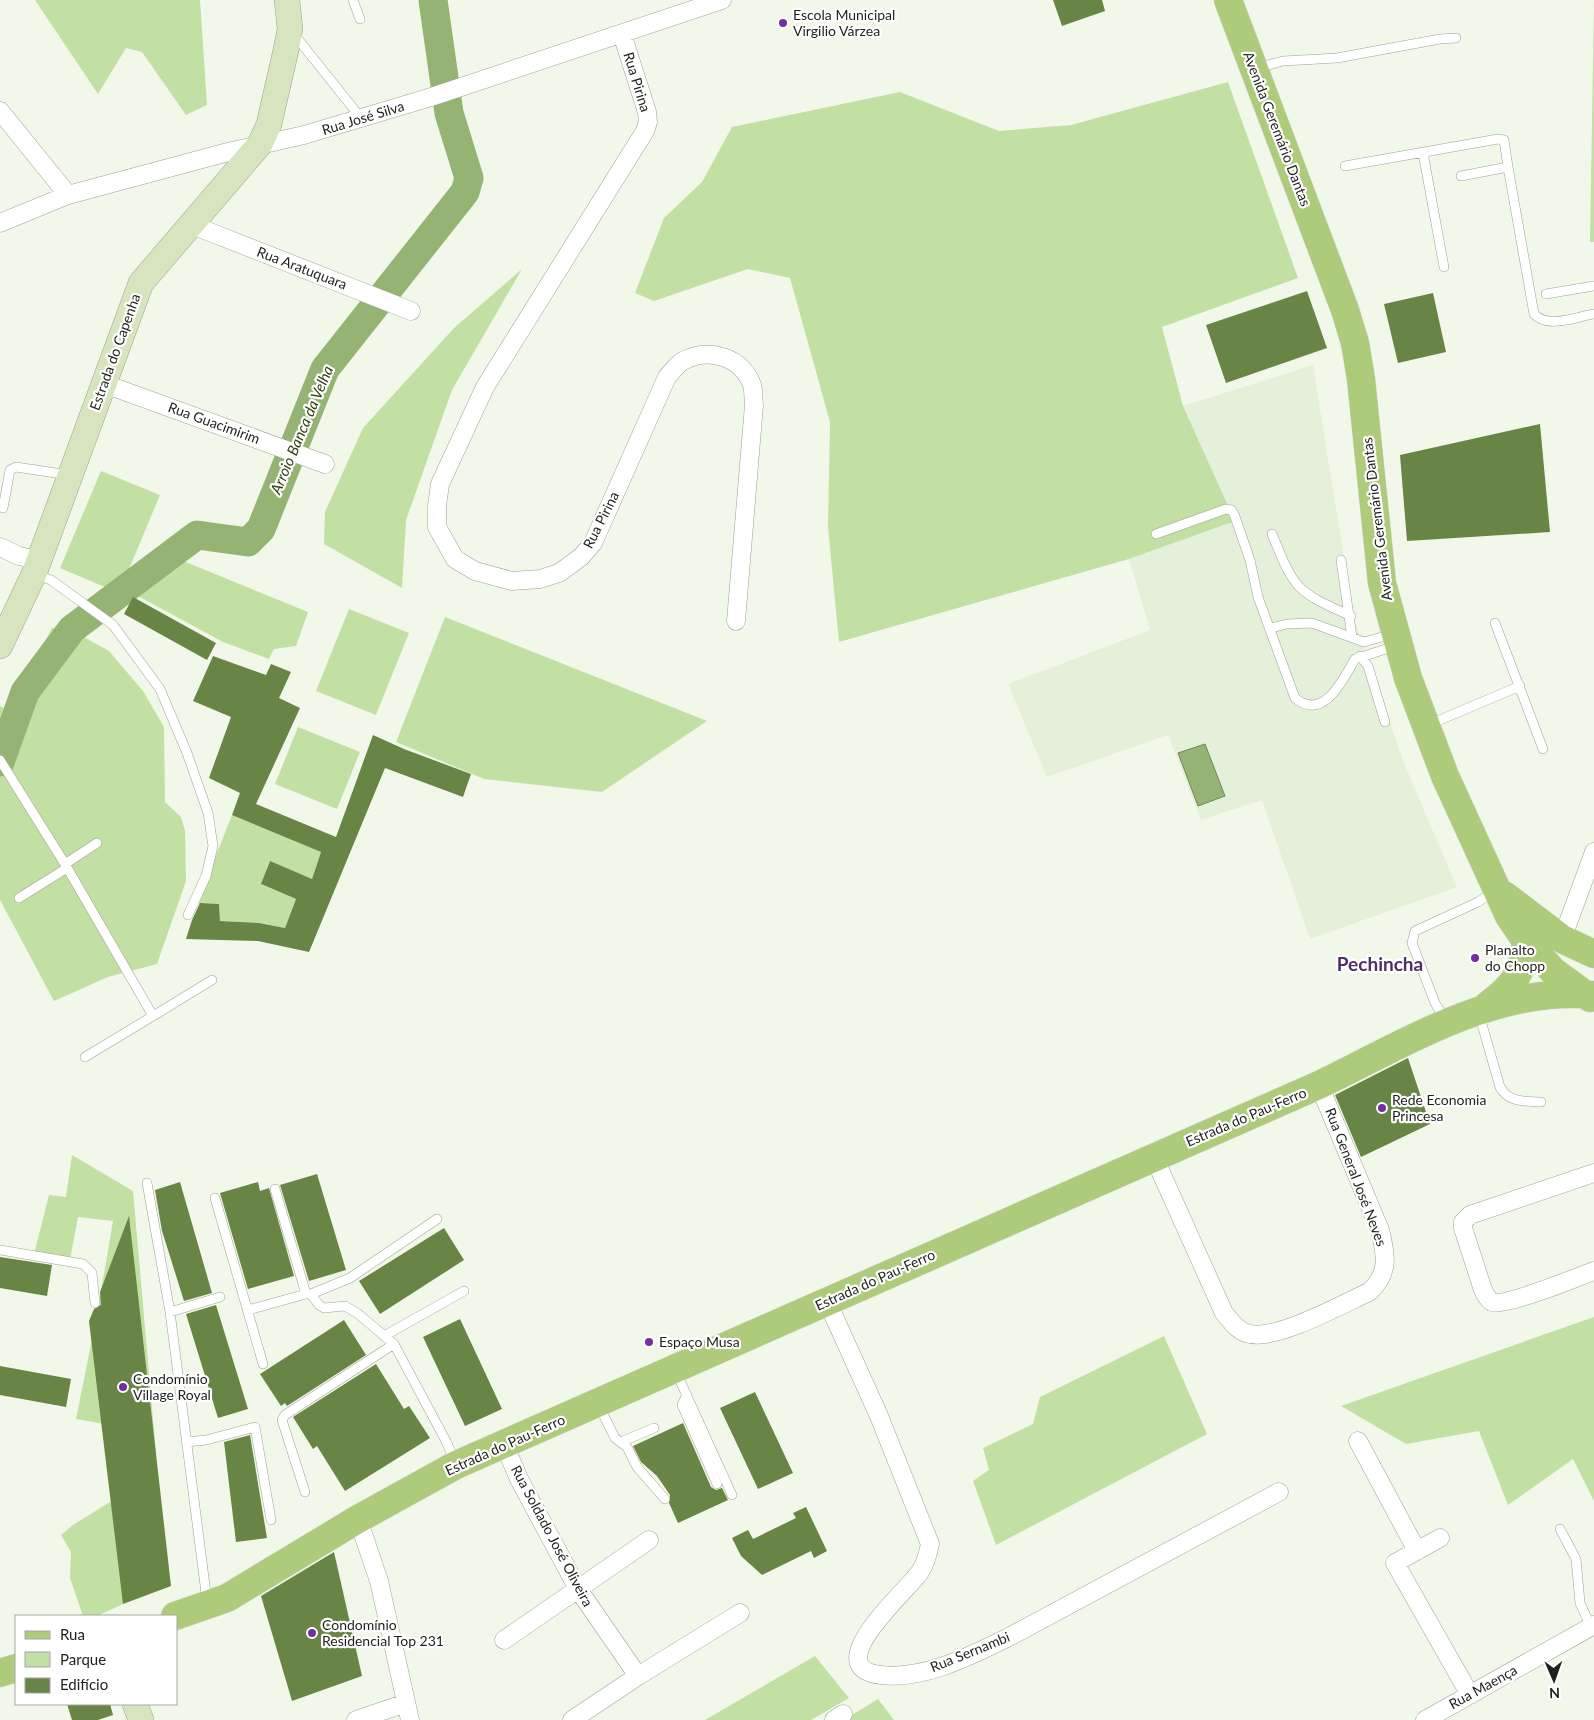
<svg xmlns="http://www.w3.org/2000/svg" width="1594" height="1720" font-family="Lato,sans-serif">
<rect width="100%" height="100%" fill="#f1f8e9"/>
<path fill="#e5f0da" d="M 1313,365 L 1354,620 L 1404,763 L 1457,887 L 1310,939 L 1262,800 L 1201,820 L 1168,735 L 1047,777 L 1008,684 L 1150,630 L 1129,559 L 1235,521 L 1183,406 Z"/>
<path fill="#c2e0a3" d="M 35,0 L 200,0 L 207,105 L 186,115 L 142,52 L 126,48 L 98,94 Z
M 1594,0 L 1594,242 L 1590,242 Z
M 1228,82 L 1298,278 L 1162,327 L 1183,406 L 1235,521 L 1129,559 L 839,642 L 828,527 L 830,422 L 790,278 L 748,269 L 654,301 L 635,293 L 664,218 L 702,182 L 732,127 L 900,92 L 999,131 L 1071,125 Z
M 522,269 L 452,390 L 406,520 L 402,588 L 324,544 L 325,512 L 363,428 L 454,328 Z
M 101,471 L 160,495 L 119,593 L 60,568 Z
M 176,558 L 308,612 L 296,646 L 274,649 L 269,659 L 223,642 L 136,595 Z
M 349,609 L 409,633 L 376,715 L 316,691 Z
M 445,617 L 707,721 L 602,792 L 484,779 L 396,742 Z
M 52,628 L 73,631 L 109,651 L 143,691 L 164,727 L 165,802 L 181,817 L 185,831 L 186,881 L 157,964 L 108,977 L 54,1001 L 0,900 L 0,706 L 9,711 Z
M 298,727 L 360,752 L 337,809 L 275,784 Z
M 232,815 L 321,852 L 312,879 L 269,862 L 262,885 L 296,899 L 285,928 L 259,923 L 220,921 L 219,904 L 197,903 Z
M 72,1155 L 133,1191 L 156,1453 L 105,1424 L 76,1419 L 98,1309 L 113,1221 L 78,1217 L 69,1265 L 33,1258 L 49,1195 L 66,1197 Z
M 1594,1317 L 1594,1501 L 1573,1459 L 1508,1505 L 1479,1431 L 1406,1444 L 1341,1406 Z
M 1164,1336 L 1207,1434 L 996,1545 L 973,1481 L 989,1470 L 983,1448 L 1033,1424 L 1040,1397 Z
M 110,1502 L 124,1518 L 123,1604 L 97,1616 L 83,1616 L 70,1578 L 71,1552 L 61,1535 L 73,1525 Z
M 815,1656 L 849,1698 L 811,1720 L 705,1720 Z
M 878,1699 L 894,1720 L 844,1720 Z"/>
<path fill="#95b473" stroke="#718859" d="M 1205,744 L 1225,796 L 1198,806 L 1178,753 Z"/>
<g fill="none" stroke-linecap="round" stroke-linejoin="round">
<path stroke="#95b473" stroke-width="29" d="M 0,762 L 25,692 L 72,629 L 197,535 L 248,542 L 261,529 L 325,369 L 465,192 L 469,178 L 449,113 L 433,0"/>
</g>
<path fill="#688546" d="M 1053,0 L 1102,0 L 1105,11 L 1062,26 Z
M 1307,291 L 1327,348 L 1226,383 L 1206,325 Z
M 1433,293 L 1446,352 L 1398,363 L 1384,304 Z
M 1540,424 L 1550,532 L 1407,541 L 1400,455 Z
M 133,597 L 216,643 L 207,660 L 124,614 Z
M 213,656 L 266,675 L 271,664 L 291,672 L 279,698 L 300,708 L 256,804 L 336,837 L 373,735 L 404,749 L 471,774 L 463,797 L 385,768 L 309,952 L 258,941 L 186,939 L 192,920 L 200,903 L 219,904 L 220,921 L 259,923 L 285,928 L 296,899 L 261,884 L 270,861 L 312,879 L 321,852 L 232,815 L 240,793 L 209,778 L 231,717 L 193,701 Z
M 1408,1058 L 1430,1124 L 1361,1157 L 1335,1095 Z
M 317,1174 L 346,1270 L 309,1281 L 280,1185 Z
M 180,1182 L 212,1293 L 184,1301 L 162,1231 L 155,1190 Z
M 258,1182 L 260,1191 L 269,1188 L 294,1276 L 248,1289 L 220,1193 Z
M 129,1216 L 171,1586 L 123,1604 L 89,1321 L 94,1309 L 101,1305 L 100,1292 Z
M 444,1228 L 464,1260 L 380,1314 L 359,1281 Z
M 0,1257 L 52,1265 L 47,1296 L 0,1288 Z
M 216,1305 L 248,1409 L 218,1418 L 186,1314 Z
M 460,1319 L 502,1409 L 465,1426 L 423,1337 Z
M 344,1320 L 366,1355 L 287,1406 L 285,1403 L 281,1406 L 260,1374 Z
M 376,1364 L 404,1409 L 409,1406 L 430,1438 L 345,1491 L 317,1446 L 313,1449 L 293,1417 Z
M 0,1366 L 71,1379 L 66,1407 L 0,1395 Z
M 755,1392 L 793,1473 L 758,1489 L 720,1408 Z
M 683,1423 L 711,1487 L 716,1490 L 722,1488 L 728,1500 L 678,1523 L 669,1503 L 670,1495 L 657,1476 L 641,1462 L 633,1446 Z
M 250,1435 L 267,1538 L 236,1542 L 224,1442 Z
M 806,1507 L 827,1551 L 814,1558 L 811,1551 L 762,1575 L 741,1556 L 732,1538 L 748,1530 L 753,1539 L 796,1518 L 793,1513 Z
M 334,1552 L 362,1676 L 292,1701 L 261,1596 Z
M 67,1704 L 110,1704 L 113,1715 L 98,1720 L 72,1720 Z"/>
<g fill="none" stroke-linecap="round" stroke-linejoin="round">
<g stroke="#9ca395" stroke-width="10">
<path id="lane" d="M 353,0 L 360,19
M 293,33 L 361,118
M 1257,68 L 1283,61 L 1337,58 L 1440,39 L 1456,38
M 1423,153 L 1444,267
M 1345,166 L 1498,139 L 1504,140 L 1508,167
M 1461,176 L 1508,167 L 1534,314 C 1548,329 1575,317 1594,314
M 1546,294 L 1594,286
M 3,508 L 10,470 L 16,467 L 69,475
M 1156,534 L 1226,509 L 1231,510 L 1234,514 L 1250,560 L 1258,597 L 1295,698 C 1324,722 1343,679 1355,659 L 1395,646
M 1272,534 C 1295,590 1295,591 1351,616
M 1341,560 L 1352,637
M 34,574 L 51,580 L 113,625 L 160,689 L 187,753 L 208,813 L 213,846 L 206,876 L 188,915
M 1495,623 L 1543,749
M 1271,628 L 1287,624 L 1312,623 L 1364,642 L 1393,634
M 1360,656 L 1368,666 L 1385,722
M 1428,725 L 1520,686
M 0,760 L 65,864 L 153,1016 L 212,980
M 65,864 L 97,843
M 19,898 L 67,868
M 1479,1014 L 1500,1087 C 1509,1103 1524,1101 1541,1102
M 1446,1021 L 1435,1003 L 1412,943 L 1415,931 L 1478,902 L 1494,891
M 85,1057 L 153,1016
M 147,1183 L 170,1312 L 207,1601
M 275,1189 L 306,1294
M 215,1198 L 263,1364
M 0,1250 L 83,1264 L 92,1273 L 95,1303
M 311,1294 L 350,1278 L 437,1219
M 248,1310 L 306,1294 L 311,1294 L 319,1305 L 324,1308 L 345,1306 L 357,1313 L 394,1344 L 447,1443 L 455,1463
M 170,1312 L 220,1297
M 384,1336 L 464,1291
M 676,1372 L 732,1495
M 687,1395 L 682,1405 L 717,1484
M 599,1406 L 615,1438 L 627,1447 L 637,1467 L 665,1499
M 186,1442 L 206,1440 L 255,1427 L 271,1520
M 621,1442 L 654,1428
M 305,1492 L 282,1420 L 285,1415 L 394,1344
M 1560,1529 L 1576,1559 L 1580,1603 L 1591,1627"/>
</g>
<g stroke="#9ca395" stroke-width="19">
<path id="street" d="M 622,34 L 647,112 L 648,122 L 645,131 L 485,387 L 440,484 L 437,506 L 437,527 L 455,559 L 475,571 L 512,581 L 540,579 L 559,573 L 581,557 L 593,543 L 667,377 C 672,372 677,364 683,361 C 709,347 742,357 752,385 C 754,391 753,399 754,405 L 736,621
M 0,111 L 68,195
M 0,223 L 68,195 L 228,152 L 304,135 L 428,98 L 722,0
M 192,225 L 411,311
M 102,383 L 325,464
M 0,547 L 19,556 L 39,560
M 1562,939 L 1594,852
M 1154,1157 L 1224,1313 C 1231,1321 1238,1332 1250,1334 C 1278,1340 1342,1304 1369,1292 C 1390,1273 1386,1256 1380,1230 L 1319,1085
M 1594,1173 L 1470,1215 L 1463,1222 L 1463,1228 L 1483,1290 C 1486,1295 1487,1299 1492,1302 C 1505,1307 1577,1277 1594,1271
M 827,1301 L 879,1416 L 930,1544 C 928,1554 926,1563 920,1572 C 906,1592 817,1668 881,1675 C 924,1680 970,1656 1007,1638 L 1279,1492
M 1358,1441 L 1417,1551
M 504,1444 L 519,1479 L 578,1589 L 638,1676
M 358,1519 L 379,1581 L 410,1720
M 1440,1538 L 1395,1563 L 1470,1695
M 504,1640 L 649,1540
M 356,1720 L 406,1703
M 572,1720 L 638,1676 L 740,1613
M 834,1720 L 843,1714
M 1425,1720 L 1594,1625"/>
</g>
<g stroke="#9ca395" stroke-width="26">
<path id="secondary" d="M 0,646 L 34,574 L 141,283 L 260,144 L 269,124 L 286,50 L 290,29 L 287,0
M 135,1704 L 141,1720"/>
</g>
<g stroke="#dbdbdb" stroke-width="29">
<path id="primary" d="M 1228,0 L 1345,310 L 1355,343 L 1361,379 L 1382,583 L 1408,678 L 1445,776 L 1509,916 L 1526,941 L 1553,971 L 1590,998
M 1504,895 L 1562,939 L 1594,954
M 1488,1005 C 1514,986 1523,973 1526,941
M 175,1616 L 227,1598 L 358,1519 L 456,1465 L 1319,1085 C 1404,1044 1496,985 1594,995
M 0,1673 L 16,1668"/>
</g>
<use href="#lane" stroke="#fff" stroke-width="9"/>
<use href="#street" stroke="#fff" stroke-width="18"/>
<use href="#secondary" stroke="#d6e5bd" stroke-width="25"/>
<use href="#primary" stroke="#adcb7b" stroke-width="28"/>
</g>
<g fill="#752ea2" stroke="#fff" stroke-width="2">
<circle cx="783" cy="23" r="5"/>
<circle cx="1475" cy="958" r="5"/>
<circle cx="1382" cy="1108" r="5"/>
<circle cx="649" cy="1342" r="5"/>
<circle cx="123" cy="1387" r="5"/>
<circle cx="312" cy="1633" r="5"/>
</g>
<g text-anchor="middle" stroke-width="4.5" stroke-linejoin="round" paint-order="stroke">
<g font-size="14" fill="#1d201b" stroke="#fff" text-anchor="start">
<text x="793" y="20">Escola Municipal<tspan x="793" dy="16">Virgilio Várzea</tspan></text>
<text x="1485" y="955">Planalto<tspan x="1485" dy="16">do Chopp</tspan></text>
<text x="1392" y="1105">Rede Economia<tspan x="1392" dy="16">Princesa</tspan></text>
<text x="659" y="1347">Espaço Musa</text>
<text x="133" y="1384">Condomínio<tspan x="133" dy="16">Village Royal</tspan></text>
<text x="322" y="1630">Condomínio<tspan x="322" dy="16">Residencial Top 231</tspan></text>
</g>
<g font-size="14" fill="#1d201b" stroke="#fff">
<text transform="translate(637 82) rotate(73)" y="5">Rua Pirina</text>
<text transform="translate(363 118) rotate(-17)" y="5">Rua José Silva</text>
<text transform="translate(1277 129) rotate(69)" y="5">Avenida Geremário Dantas</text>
<text transform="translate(302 268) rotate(21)" y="5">Rua Aratuquara</text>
<text transform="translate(115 352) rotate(-70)" y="5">Estrada do Capenha</text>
<text transform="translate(214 423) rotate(20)" y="5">Rua Guacimirim</text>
<text transform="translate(1377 519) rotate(-97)" y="5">Avenida Geremário Dantas</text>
<text transform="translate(601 520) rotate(-63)" y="5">Rua Pirina</text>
<text transform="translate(1246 1117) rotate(-23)" y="5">Estrada do Pau-Ferro</text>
<text transform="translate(1356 1177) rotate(69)" y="5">Rua General José Neves</text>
<text transform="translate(875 1280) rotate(-24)" y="5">Estrada do Pau-Ferro</text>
<text transform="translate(505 1445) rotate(-24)" y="5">Estrada do Pau-Ferro</text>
<text transform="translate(552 1536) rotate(62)" y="5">Rua Soldado José Oliveira</text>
<text transform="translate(970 1652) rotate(-22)" y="5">Rua Sernambi</text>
<text transform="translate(1483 1687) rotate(-29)" y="5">Rua Maença</text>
</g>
<g font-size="15" font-style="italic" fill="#2c3f10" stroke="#fff">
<text transform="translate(302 430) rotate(-67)" y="5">Arroio Banca da Velha</text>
</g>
<g font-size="19" font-weight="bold" fill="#4e2d66" stroke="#fff">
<text x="1380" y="971">Pechincha</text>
</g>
</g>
<rect x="15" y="1615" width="162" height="90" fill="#ffffff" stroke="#a5a6a4"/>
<rect x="25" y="1631" width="25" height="8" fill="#adcb7b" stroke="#a5a6a4"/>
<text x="60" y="1640" font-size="15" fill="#1d201b">Rua</text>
<rect x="25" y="1652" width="25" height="15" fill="#c2e0a3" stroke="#a5a6a4"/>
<text x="60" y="1665" font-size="15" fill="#1d201b">Parque</text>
<rect x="25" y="1678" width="25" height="15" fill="#688546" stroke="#a5a6a4"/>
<text x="60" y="1690" font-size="15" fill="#1d201b">Edifício</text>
<g transform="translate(1554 1680) rotate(178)" stroke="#ffffff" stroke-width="4" paint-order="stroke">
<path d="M0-4L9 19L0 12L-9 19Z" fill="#1d201b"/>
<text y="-8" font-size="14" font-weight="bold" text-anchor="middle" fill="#1d201b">N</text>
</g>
</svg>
